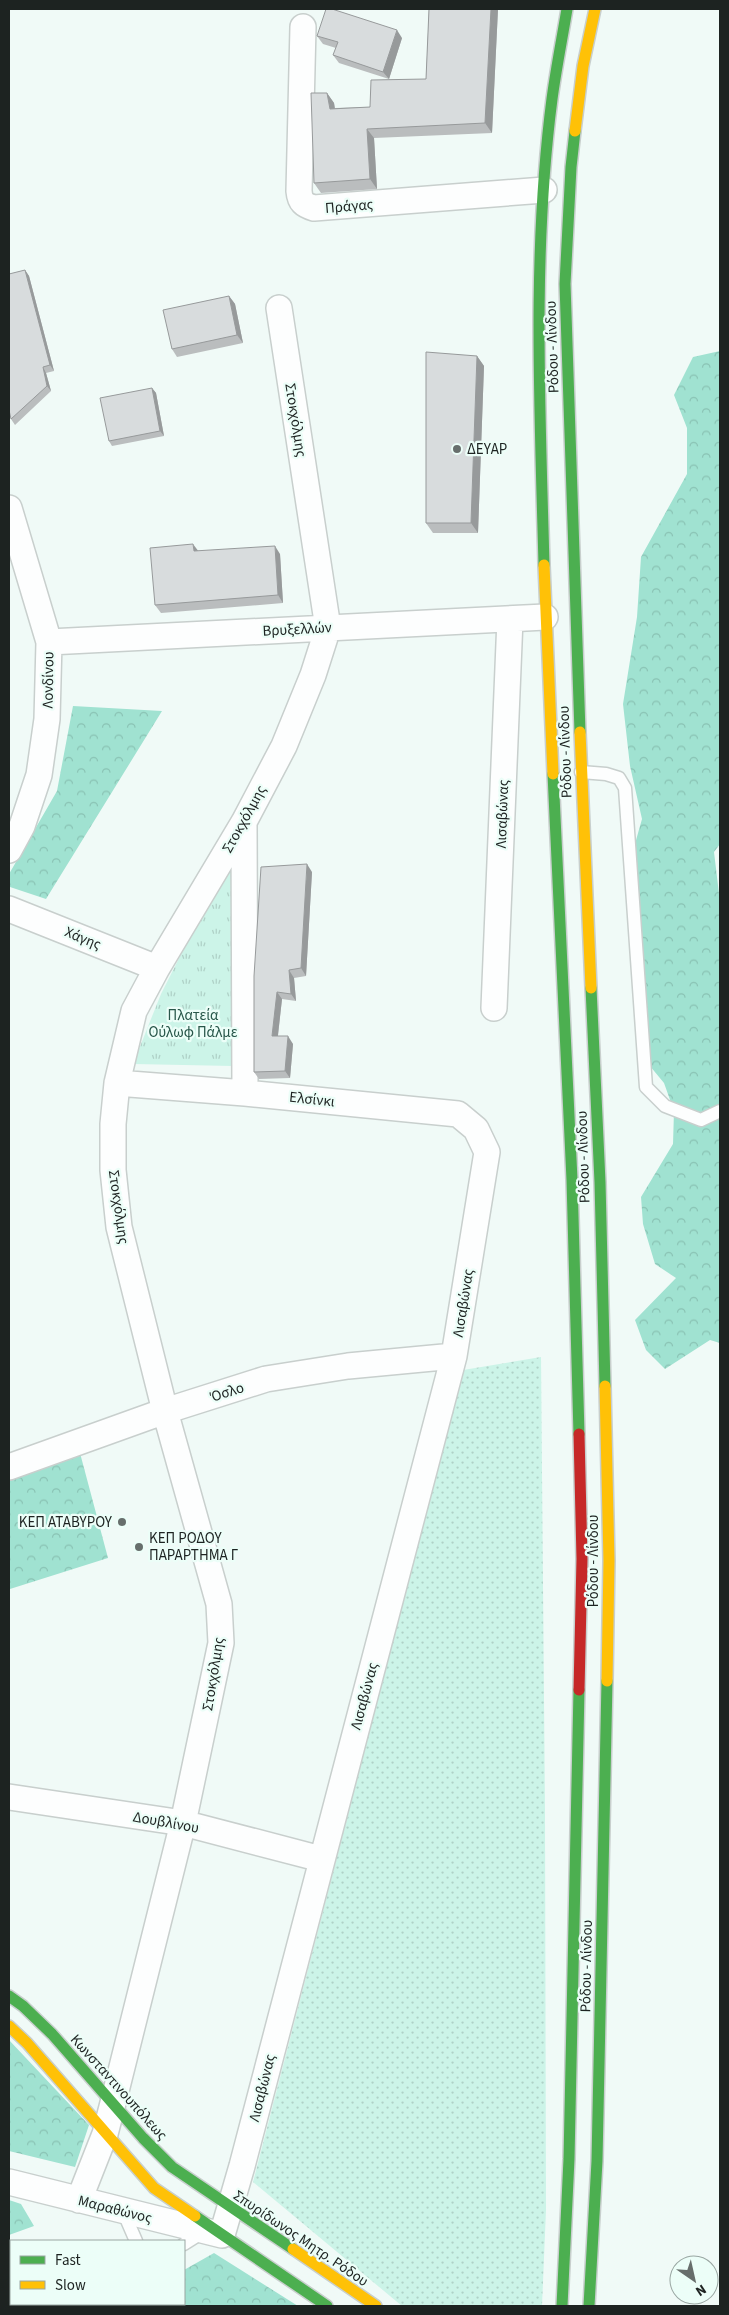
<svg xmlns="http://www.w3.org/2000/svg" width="729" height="2315" font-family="'Source Sans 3',sans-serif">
<defs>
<pattern id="grass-dots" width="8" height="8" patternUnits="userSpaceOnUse" patternTransform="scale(1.25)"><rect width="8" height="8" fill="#ccf4e8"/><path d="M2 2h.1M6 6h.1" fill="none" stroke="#afd1c7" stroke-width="1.8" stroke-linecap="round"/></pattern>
<pattern id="forest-crowns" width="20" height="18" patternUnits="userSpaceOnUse" patternTransform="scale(1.25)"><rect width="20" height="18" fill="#a0e2d1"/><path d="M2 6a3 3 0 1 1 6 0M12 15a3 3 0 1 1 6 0" fill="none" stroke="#89c2b3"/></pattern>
<pattern id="park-tufts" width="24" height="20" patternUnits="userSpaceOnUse" patternTransform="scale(1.25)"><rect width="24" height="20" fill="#ccf4e8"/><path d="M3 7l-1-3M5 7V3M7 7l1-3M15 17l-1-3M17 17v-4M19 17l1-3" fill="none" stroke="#afd1c7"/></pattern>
</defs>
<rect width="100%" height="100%" fill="#f0faf7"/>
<path fill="url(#grass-dots)" d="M 541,1357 L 545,1812 L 546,2210 L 542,2306 L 402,2306 L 253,2182 L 463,1370 Z"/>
<path fill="url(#forest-crowns)" d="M 720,351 L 720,844 L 714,852 L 720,902 L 720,1343 L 710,1340 L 665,1369 L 646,1350 L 635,1320 L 676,1278 L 655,1264 L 643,1224 L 641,1197 L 673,1144 L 674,1111 L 664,1083 L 645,1060 L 629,865 L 642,819 L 630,766 L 623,704 L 637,617 L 641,557 L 687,474 L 687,428 L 674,395 L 693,357 Z
M 73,706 L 162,711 L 46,899 L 10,887 L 9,874 L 57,791 Z
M 80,1453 L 108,1558 L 10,1589 L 9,1479 Z
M 9,2040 L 89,2125 L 75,2167 L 9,2151 Z
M 9,2200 L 21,2204 L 34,2226 L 9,2235 Z
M 214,2253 L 298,2306 L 144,2306 L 146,2304 L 184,2304 L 184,2270 Z"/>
<path fill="url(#park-tufts)" d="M 228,861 L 242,863 L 233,1066 L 133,1064 L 161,994 Z"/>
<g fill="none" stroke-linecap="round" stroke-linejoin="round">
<g stroke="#c8cfcd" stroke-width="15">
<path id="lane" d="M 581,772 L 606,774 L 619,778 L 625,788 L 646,1087 L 665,1106 L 701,1120 L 720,1111
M 123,2211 L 136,2241
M 184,2244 L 203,2232"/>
</g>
<g stroke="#c8cfcd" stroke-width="28">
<path id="street" d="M 303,27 L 299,191 C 300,202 304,205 314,208 L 544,190
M 9,508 L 49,642 L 47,719 L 39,775 L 22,826 L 9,850
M 49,642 L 545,617
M 244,823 L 245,1093
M 9,909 L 157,968
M 494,1008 L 510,619
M 9,1467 L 165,1411 L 266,1379 L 348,1366 L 454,1356
M 9,1797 L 183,1823 L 321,1859
M 9,2182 L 222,2235 L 242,2166 L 454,1356 L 487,1152 L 476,1129 L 458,1114 L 245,1093 L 117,1083
M 79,2200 L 105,2134 L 113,2103 L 183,1823 L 221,1643 L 219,1604 L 165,1411 L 119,1227 L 113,1170 L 113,1124 L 117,1083 L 134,1011 L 157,968 L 244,822 L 284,746 L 313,675 L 328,628 L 279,308"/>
</g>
<g stroke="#c8cfcd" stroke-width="14">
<path id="fast" d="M 575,131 L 571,167 L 565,284 L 580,732
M 544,565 C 540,411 532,253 552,99 C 556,69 562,39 567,9
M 553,774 L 572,1180 L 579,1434
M 591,988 L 600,1182 L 605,1386
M 9,1996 L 23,2006 L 52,2034 L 143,2138 L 172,2167 L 293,2249
M 195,2216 L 327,2306
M 562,2306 L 569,2159 L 579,1690
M 589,2306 L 597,2161 L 607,1681"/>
</g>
<g stroke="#c8cfcd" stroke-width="14">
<path id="slow" d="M 575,131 L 583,66 L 595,9
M 544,565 L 553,774
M 580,732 L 591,988
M 605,1386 L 609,1561 L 607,1681
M 9,2026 L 27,2043 L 154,2188 L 195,2216
M 293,2249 L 376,2306"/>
</g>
<g stroke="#c8cfcd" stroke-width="14">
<path id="jam" d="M 579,1434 L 582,1559 L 579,1690"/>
</g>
<use href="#lane" stroke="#fdfefe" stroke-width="12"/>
<use href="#street" stroke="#fdfefe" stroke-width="25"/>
<use href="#fast" stroke="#4caf50" stroke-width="11"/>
<use href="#slow" stroke="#ffc107" stroke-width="11"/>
<use href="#jam" stroke="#c62828" stroke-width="11"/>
</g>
<path fill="#babdbe" d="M 429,9 L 498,9 L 492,133 L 374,138 L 377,189 L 321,193 L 314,183 L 327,93 L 334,103 L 335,108 L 370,107 L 426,79 Z
M 317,36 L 402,38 L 389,79 L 339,63 L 333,55 L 336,48 L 323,44 Z
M 25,270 L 29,276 L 54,371 L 46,373 L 51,391 L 15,425 L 11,419 Z
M 229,296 L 235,304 L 243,343 L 177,357 L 172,349 Z
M 477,356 L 484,366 L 478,533 L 433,533 L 426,523 Z
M 152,388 L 156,393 L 164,436 L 112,446 L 109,441 Z
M 198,551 L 280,554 L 283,603 L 161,613 L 155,605 Z
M 312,872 L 306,976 L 294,978 L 296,1001 L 282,999 L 278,1036 L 293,1044 L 290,1078 L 259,1079 L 254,1072 L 254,976 Z"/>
<path fill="#979a9b" d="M 491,9 L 498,9 L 492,133 L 485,123 Z
M 397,30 L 402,38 L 389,79 L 383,72 Z
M 327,93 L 334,103 L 336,118 L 330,109 Z
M 367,129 L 374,138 L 377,189 L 370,179 Z
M 25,270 L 29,276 L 54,371 L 50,365 Z
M 229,296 L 235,304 L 243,343 L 237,335 Z
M 477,356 L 484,366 L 478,533 L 471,523 Z
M 43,367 L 46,373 L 51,391 L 47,386 Z
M 152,388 L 156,393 L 164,436 L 160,431 Z
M 193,544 L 199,552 L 194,551 Z
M 275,546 L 280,554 L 283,603 L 278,595 Z
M 307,864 L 312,872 L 306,976 L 301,968 Z
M 289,970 L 294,978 L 296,1001 L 291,994 Z
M 277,992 L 282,999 L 277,1043 L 272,1036 Z
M 288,1036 L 293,1044 L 290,1078 L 285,1071 Z"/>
<path fill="#d8dcdd" stroke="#979a9b" d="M 326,9 L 332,9 L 397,30 L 383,72 L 333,55 L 338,42 L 317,36 Z
M 429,9 L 491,9 L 485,123 L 367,129 L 370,179 L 314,183 L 311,93 L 327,93 L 330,109 L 370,107 L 371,80 L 426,79 Z
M 25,270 L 50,365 L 43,367 L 47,386 L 11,419 L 9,410 L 9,274 Z
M 229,296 L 237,335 L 172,349 L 163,310 Z
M 426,352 L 477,356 L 471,523 L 426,523 Z
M 152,388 L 160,431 L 109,441 L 100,398 Z
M 193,544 L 194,551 L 275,546 L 278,595 L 155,605 L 150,548 Z
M 307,864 L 301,968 L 289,970 L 291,994 L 277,992 L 272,1036 L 288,1036 L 285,1071 L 254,1072 L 254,976 L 261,867 Z
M 11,2278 L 11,2304 L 62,2304 L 62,2305 L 59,2306 L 9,2306 L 9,2279 Z"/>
<g fill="#676e6c" stroke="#ecfef8" stroke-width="2">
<circle cx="457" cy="449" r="5"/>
<circle cx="122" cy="1522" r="5"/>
<circle cx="139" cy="1547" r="5"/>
</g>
<g text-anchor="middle" stroke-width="4.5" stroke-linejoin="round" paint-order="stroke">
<g font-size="15" fill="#1d2321" stroke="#ecfef8">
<text transform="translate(349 206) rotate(-5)" y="5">Πράγας</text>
<text transform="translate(552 347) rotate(-92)" y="5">Ρόδου - Λίνδου</text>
<text transform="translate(296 420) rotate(81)" y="5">Στοκχόλμης</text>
<text transform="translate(297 629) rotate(-3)" y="5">Βρυξελλών</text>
<text transform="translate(48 680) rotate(-89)" y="5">Λονδίνου</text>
<text transform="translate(565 752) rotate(-92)" y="5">Ρόδου - Λίνδου</text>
<text transform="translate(502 814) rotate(-88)" y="5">Λισαβώνας</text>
<text transform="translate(244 819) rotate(-61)" y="5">Στοκχόλμης</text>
<text transform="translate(83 938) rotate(22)" y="5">Χάγης</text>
<text transform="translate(312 1099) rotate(6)" y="5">Ελσίνκι</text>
<text transform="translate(583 1157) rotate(-92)" y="5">Ρόδου - Λίνδου</text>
<text transform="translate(119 1207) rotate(82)" y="5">Στοκχόλμης</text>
<text transform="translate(463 1303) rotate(-81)" y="5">Λισαβώνας</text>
<text transform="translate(227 1392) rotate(-18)" y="5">Όσλο</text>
<text transform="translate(593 1561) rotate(-90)" y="5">Ρόδου - Λίνδου</text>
<text transform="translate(213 1674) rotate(-81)" y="5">Στοκχόλμης</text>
<text transform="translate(364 1696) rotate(-75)" y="5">Λισαβώνας</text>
<text transform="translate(166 1822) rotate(10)" y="5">Δουβλίνου</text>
<text transform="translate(586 1966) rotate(-89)" y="5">Ρόδου - Λίνδου</text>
<text transform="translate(119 2087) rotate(48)" y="5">Κωνσταντινουπόλεως</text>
<text transform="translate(262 2088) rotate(-76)" y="5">Λισαβώνας</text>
<text transform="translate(115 2209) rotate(14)" y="5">Μαραθώνος</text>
<text transform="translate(301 2238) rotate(34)" y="5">Σπυρίδωνος Μητρ. Ρόδου</text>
</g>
<g font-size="15" fill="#1d2321" stroke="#ecfef8" text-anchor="start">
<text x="467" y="454">ΔΕΥΑΡ</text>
<text x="112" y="1527" text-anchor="end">ΚΕΠ ΑΤΑΒΥΡΟΥ</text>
<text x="149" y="1543">ΚΕΠ ΡΟΔΟΥ<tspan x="149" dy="17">ΠΑΡΑΡΤΗΜΑ Γ</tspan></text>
</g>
<g font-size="15" fill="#28574a" stroke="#ecfef8">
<text x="193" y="1020">Πλατεία<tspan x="193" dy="17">Ούλωφ Πάλμε</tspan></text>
</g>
</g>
<rect width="729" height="2315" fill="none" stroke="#1d2321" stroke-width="20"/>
<rect x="10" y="2240" width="175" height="65" fill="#ecfef8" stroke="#99a6a2"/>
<rect x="20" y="2256" width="25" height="8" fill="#4caf50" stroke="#99a6a2"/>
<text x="55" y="2265" font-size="15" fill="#1d2321">Fast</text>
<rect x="20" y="2281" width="25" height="8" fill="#ffc107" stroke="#99a6a2"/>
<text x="55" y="2290" font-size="15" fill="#1d2321">Slow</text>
<g transform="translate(694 2280) rotate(146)"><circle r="24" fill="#ecfef8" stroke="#99a6a2"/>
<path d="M0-4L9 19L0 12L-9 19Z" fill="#676e6c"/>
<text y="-8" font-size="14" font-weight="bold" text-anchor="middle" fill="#1d2321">N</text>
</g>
</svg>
